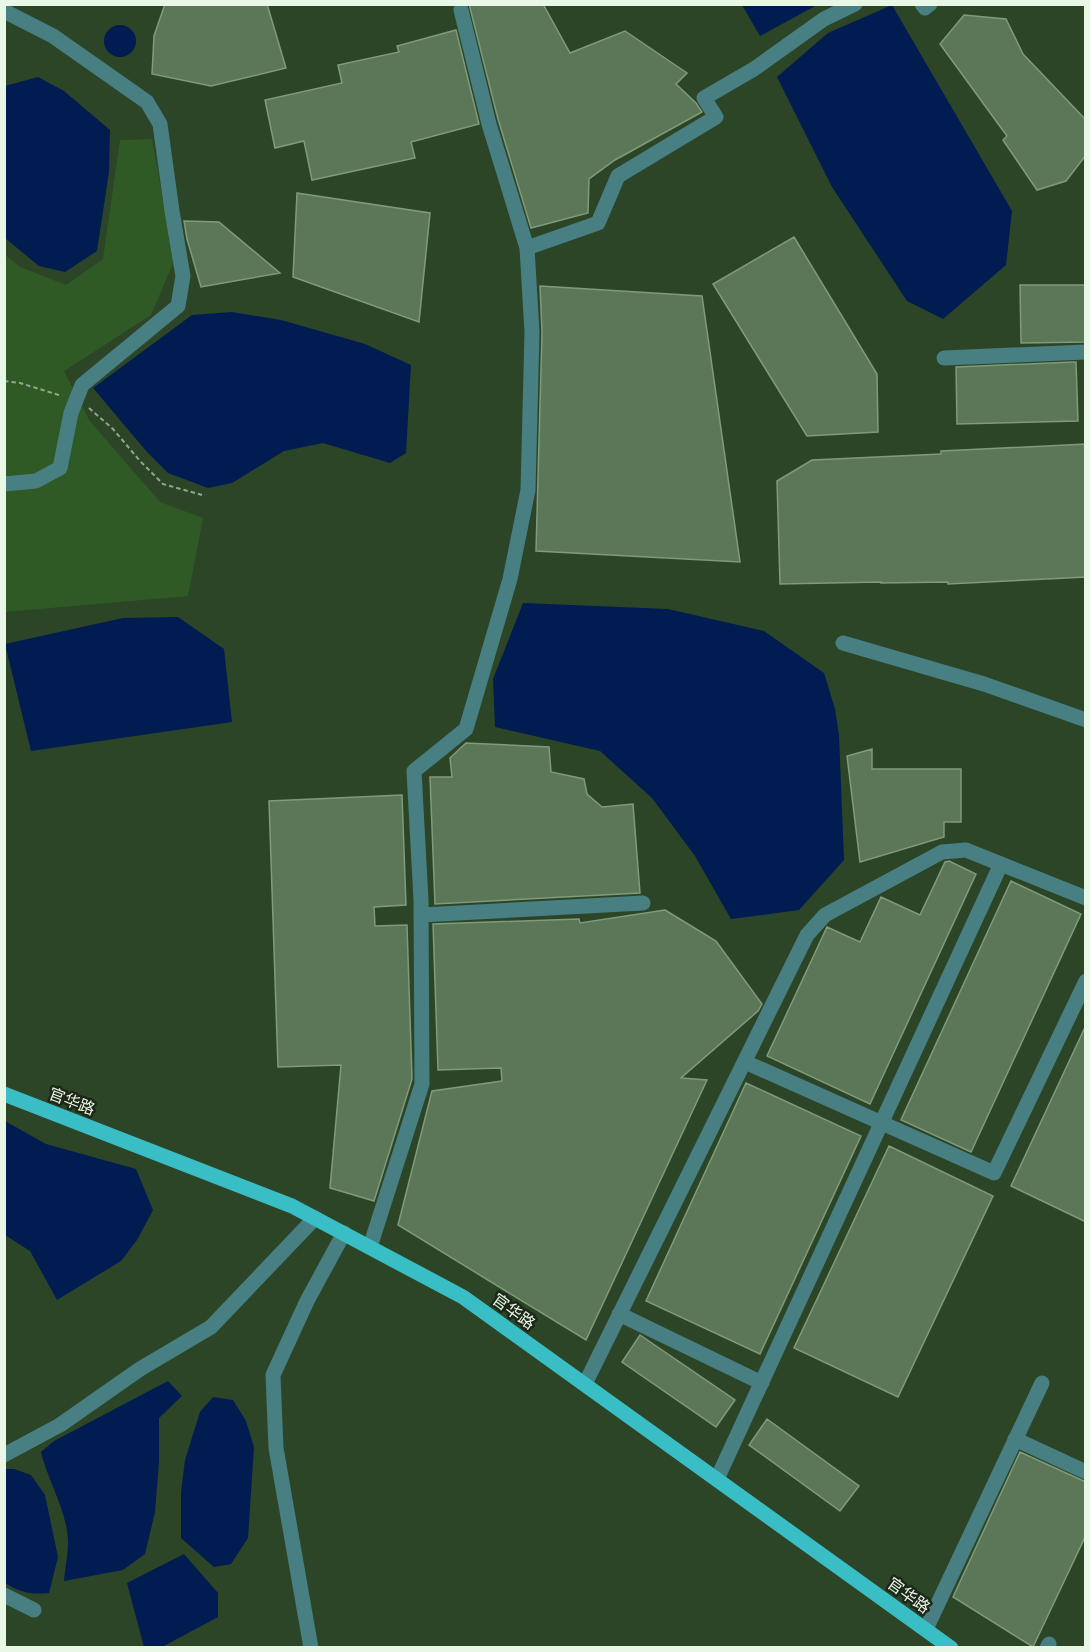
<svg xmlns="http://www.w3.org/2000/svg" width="1090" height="1652" font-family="'DM Sans','Noto Sans SC',sans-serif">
<rect width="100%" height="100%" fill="#2c4527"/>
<path fill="#2f5a26" d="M 152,139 L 174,261 L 151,315 L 64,371 L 89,420 L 160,502 L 203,518 L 188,596 L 5,612 L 4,254 L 20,267 L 66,285 L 103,259 L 120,140 Z"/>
<path fill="#001c51" d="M 742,5 L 817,5 L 760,36 Z
M 892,5 L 1012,211 L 1006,265 L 943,319 L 907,301 L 832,187 L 777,77 L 828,33 Z
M104 41a16 16 0 1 1 32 0a16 16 0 1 1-32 0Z
M 38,77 L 64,91 L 110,130 L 109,172 L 97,251 L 65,272 L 39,266 L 5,238 L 5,86 Z
M 232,312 L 281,320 L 365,344 L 411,365 L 406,453 L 390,463 L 323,443 L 284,451 L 232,483 L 208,488 L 168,473 L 147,452 L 93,388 L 192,315 Z
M 523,603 L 668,609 L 764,631 L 824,673 L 835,709 L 839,735 L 844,860 L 799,910 L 731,919 L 695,856 L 652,798 L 600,751 L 495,727 L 493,679 Z
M 178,617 L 224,649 L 232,722 L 31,751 L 5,644 L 123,618 Z
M 5,1121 L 46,1144 L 136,1169 L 153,1210 L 137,1240 L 121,1261 L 57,1300 L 30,1251 L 5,1235 Z
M 168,1381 L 182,1396 L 159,1418 L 159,1462 L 155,1512 L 145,1554 L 123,1570 L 64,1581 C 65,1568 68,1555 68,1543 C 68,1512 48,1482 41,1452 L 54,1441 Z
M 213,1397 L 233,1400 L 246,1421 L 254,1447 L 248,1538 L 231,1564 L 214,1567 L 181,1538 L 181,1492 L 185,1460 L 200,1412 Z
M 5,1469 L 14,1469 L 31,1475 L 45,1495 L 58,1557 L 49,1593 C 32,1595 19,1592 5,1583 Z
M 184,1554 L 218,1593 L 218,1617 L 162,1647 L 144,1647 L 127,1583 Z"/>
<path fill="#5c7757" stroke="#7f9b7a" stroke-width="1.5" d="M 165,4 L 267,4 L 286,68 L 211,86 L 152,74 L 154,36 Z
M 469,4 L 543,4 L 570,53 L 625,31 L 687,73 L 676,84 L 696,103 L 702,112 L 615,160 L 589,179 L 588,213 L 531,228 L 498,119 Z
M 964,15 L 1006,19 L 1023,54 L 1086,120 L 1086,155 L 1066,181 L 1037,190 L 1003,140 L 1007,136 L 940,44 Z
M 456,30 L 479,124 L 411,142 L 415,158 L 312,180 L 304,141 L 275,148 L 265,100 L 342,83 L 338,65 L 399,52 L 397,46 Z
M 297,193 L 430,213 L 419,322 L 293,277 Z
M 184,221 L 219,222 L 280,273 L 201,287 L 187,239 Z
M 794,237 L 877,374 L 878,432 L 807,436 L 713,284 Z
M 1020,285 L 1086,285 L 1086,342 L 1021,343 Z
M 540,286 L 702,296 L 740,562 L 536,551 L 542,332 Z
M 1073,362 L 1076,362 L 1078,421 L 957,424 L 956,367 Z
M 1086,444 L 1086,577 L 948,584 L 948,582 L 881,583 L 881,582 L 780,584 L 777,481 L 812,460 L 941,454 L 941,451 Z
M 466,743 L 549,747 L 551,772 L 584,779 L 587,794 L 602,807 L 633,804 L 640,893 L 435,904 L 430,777 L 452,777 L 450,758 Z
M 872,749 L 872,769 L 961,769 L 961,822 L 944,822 L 944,837 L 860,862 L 847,756 Z
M 402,795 L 406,905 L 374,907 L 375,926 L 407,925 L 412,1079 L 374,1201 L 330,1188 L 341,1065 L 278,1067 L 269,801 Z
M 949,861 L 976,874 L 870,1104 L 767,1056 L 827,927 L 860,942 L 881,897 L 920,915 L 945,862 Z
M 1011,881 L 1081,914 L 971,1152 L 901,1120 Z
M 665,910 L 716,941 L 762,1004 L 758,1011 L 681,1078 L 707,1080 L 586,1340 L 398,1225 L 432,1091 L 502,1081 L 501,1068 L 438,1070 L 433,924 L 579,919 L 580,923 Z
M 1086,1025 L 1086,1222 L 1011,1186 Z
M 746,1083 L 861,1136 L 760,1354 L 646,1301 Z
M 889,1146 L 993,1196 L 898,1397 L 794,1348 Z
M 640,1335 L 735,1400 L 716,1427 L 622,1362 Z
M 767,1419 L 859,1486 L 840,1511 L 749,1445 Z
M 1020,1452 L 1086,1482 L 1086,1535 L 1033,1647 L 953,1597 Z"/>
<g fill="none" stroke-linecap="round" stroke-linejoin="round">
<path stroke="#93a68f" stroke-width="2" stroke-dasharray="4.5 3" stroke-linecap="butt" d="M 4,381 L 20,383 L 62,396
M 89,408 L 113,429 L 140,461 L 163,484 L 202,495"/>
<path stroke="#477f82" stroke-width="15" d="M 922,4 L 925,8 L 930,4
M 461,10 L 489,124 L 527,248
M 4,11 L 53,36 L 147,102 L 160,124 L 172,211 L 183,276 L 178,306 L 82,385 L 71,413 L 60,468 L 36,481 L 4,484
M 944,358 L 1086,352
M 843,643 L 984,684 L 1086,720
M 421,915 L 643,903
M 745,1062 L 994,1173 L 1086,981
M 370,1247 L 422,1084 L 421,900 L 414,771 L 466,729 L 510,579 L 528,490 L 532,332 L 527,248 L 598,223 L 618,176 L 716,117 L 704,98 L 754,69 L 824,19 L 855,4
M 619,1314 L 762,1383
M 585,1384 L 807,935 L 825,915 L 942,852 L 966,850 L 1086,898
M 1015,1439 L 1086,1472
M 4,1455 L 60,1425 L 140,1369 L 211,1327 L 315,1218
M 717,1479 L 1001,864
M 4,1595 L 34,1610
M 926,1629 L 1042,1383
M 311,1648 L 276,1448 L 273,1375 L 307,1301 L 344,1233
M 1047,1648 L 1049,1644"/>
<path stroke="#3abec5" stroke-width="15" d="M 4,1094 L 292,1206 L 463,1297 L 951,1648"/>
</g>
<g text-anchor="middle" stroke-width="5" stroke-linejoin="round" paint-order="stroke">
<g font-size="16" fill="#e9f8e6" stroke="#1d281a">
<text transform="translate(72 1101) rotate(21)" y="6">官华路</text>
<text transform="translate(514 1311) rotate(36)" y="6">官华路</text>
<text transform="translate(909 1595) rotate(36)" y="6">官华路</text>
</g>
</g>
<rect width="1090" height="1652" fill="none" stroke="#e9f8e6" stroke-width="12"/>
</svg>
